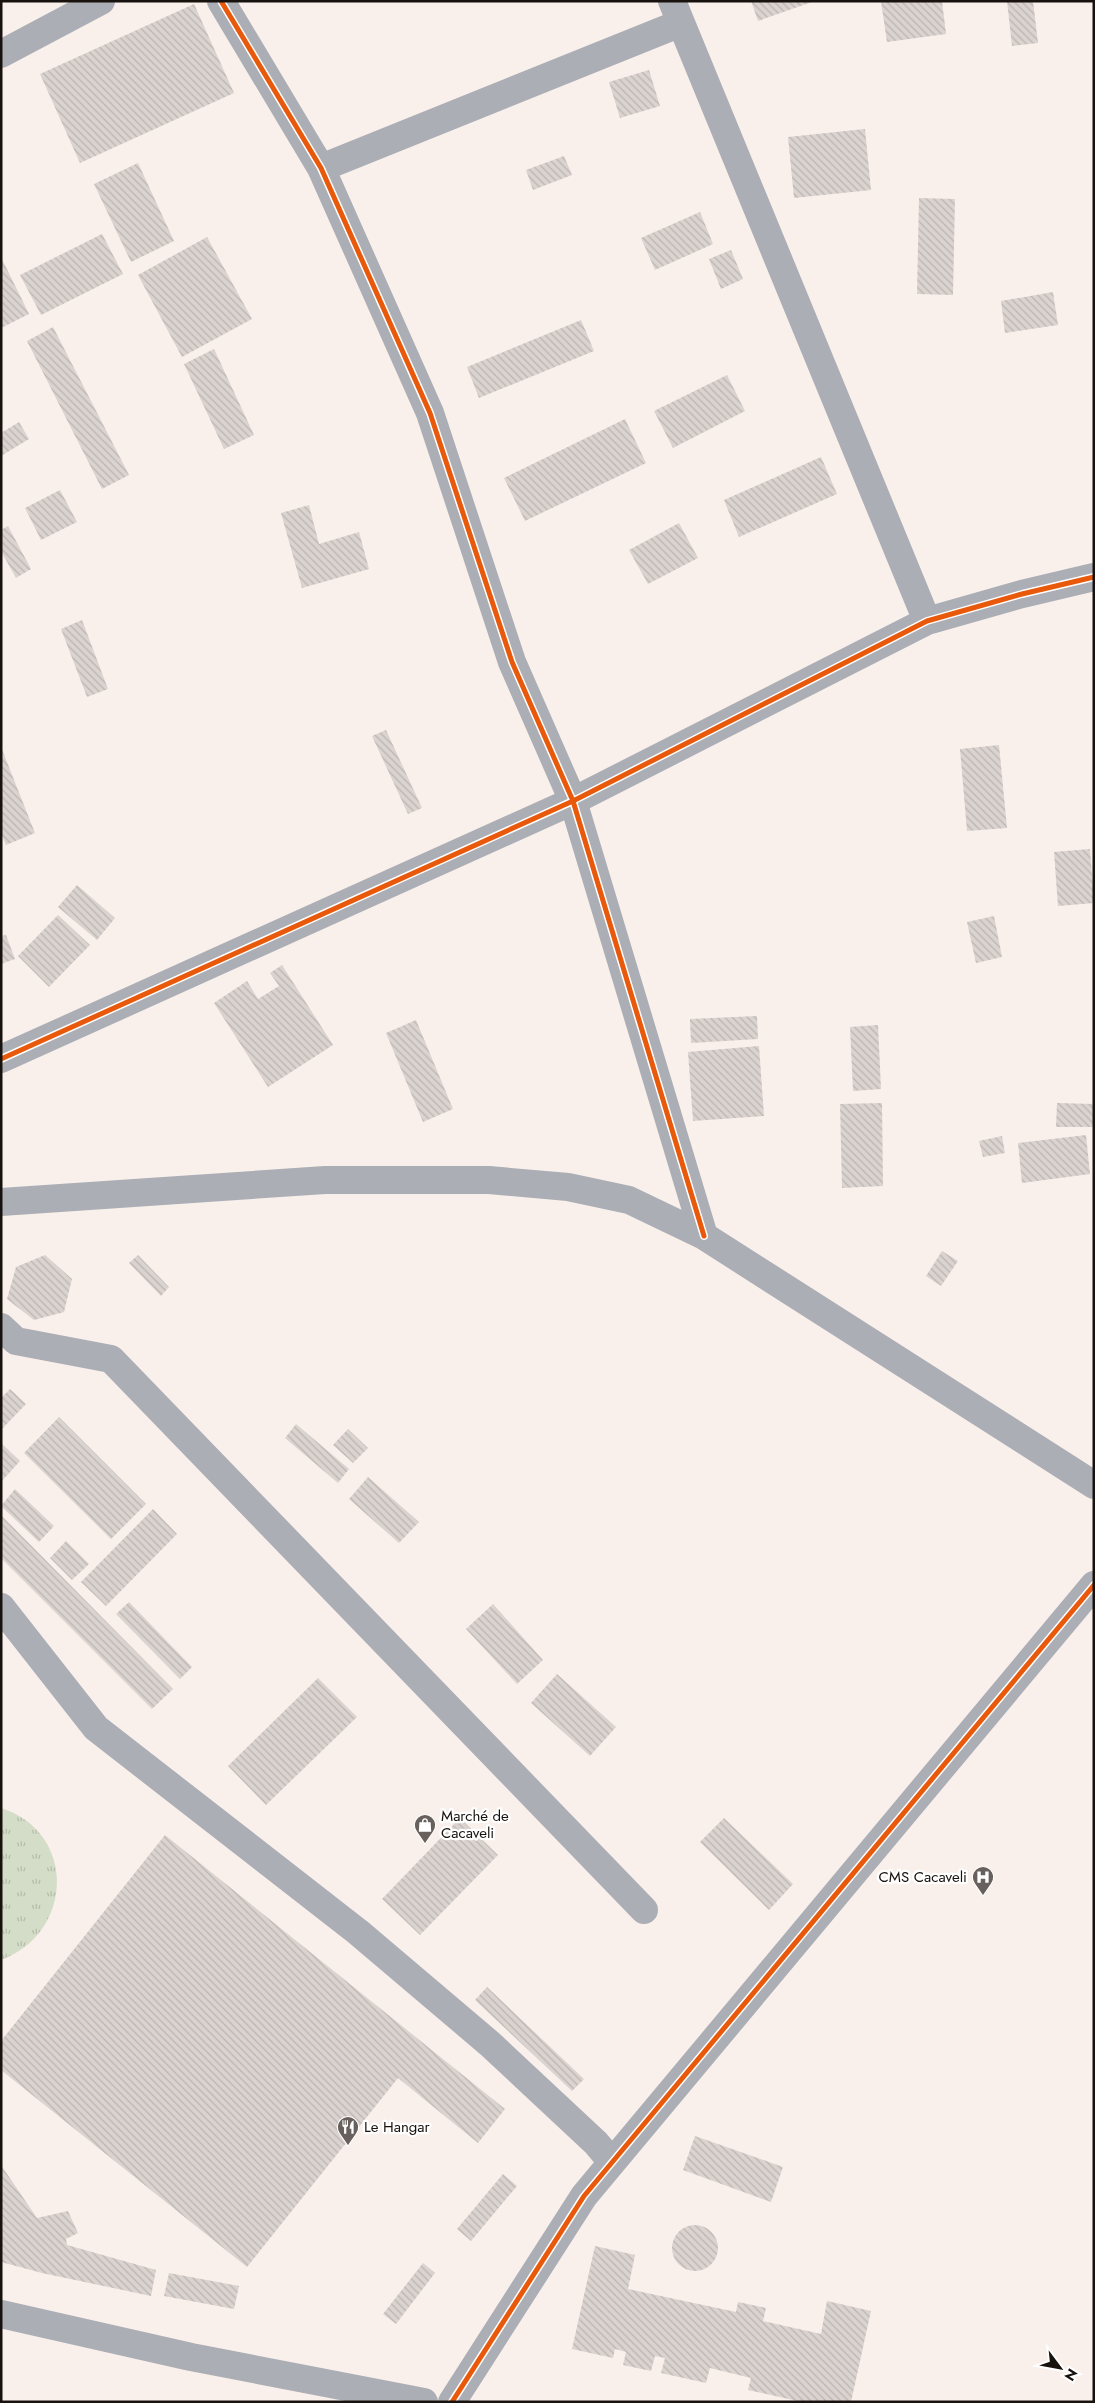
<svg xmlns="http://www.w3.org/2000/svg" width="1095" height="2403" font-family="Jost,sans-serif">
<defs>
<pattern id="park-tufts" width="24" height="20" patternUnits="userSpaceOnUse" patternTransform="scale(1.25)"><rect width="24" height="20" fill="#d4ddc7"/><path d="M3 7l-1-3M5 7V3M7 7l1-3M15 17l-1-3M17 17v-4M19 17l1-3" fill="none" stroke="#b5bdaa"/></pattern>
<pattern id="building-back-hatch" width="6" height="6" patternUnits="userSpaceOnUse" patternTransform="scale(1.25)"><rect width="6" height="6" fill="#dbd3cf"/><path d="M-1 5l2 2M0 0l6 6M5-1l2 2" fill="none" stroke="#bbb4b1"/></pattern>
</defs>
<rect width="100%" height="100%" fill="#f9f0ec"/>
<path fill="url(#park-tufts)" d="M 1,1808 C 77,1832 74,1933 1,1960 Z"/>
<path fill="url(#building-back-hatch)" d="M 751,1 L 812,1 L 812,2 L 758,21 Z
M 881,1 L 942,1 L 946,34 L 887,42 Z
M 1007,1 L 1033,1 L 1038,43 L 1012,46 Z
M 194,4 L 234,93 L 80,163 L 40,74 Z
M 649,70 L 660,106 L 620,118 L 609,82 Z
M 865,129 L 871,190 L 794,198 L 788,137 Z
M 564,156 L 572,175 L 533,190 L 526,170 Z
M 138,163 L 174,241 L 131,262 L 94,184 Z
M 919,198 L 955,199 L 953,295 L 917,294 Z
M 700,212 L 713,244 L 655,270 L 641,238 Z
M 102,234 L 123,274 L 41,315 L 20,275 Z
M 207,237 L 252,319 L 182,357 L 138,275 Z
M 731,250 L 743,279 L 721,289 L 709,259 Z
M 1,257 L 29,314 L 1,328 Z
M 1053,292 L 1058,325 L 1005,333 L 1001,301 Z
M 581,320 L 594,351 L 479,398 L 467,367 Z
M 53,327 L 129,475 L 102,489 L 27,341 Z
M 214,349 L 254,435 L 224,449 L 184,364 Z
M 727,375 L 745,411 L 673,448 L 654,411 Z
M 625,419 L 646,463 L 525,521 L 504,478 Z
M 19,422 L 29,439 L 1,456 L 1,433 Z
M 821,457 L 837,494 L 739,537 L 724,500 Z
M 60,490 L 77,522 L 41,540 L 25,508 Z
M 309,505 L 319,544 L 359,532 L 369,569 L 302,588 L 281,513 Z
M 679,523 L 698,558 L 648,584 L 629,550 Z
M 8,526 L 31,569 L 16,578 L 1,551 L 1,530 Z
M 82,620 L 108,689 L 87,697 L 61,629 Z
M 386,730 L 422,808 L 408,814 L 372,736 Z
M 999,745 L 1007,828 L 967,831 L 960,749 Z
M 1,747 L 35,833 L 6,845 L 1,833 Z
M 1090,849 L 1094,903 L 1058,906 L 1054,852 Z
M 77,885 L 115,918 L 97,940 L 58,907 Z
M 58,915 L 90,945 L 49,987 L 18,956 Z
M 994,916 L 1002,957 L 976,963 L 967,922 Z
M 6,935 L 15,959 L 1,964 L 1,936 Z
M 282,965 L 333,1045 L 268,1087 L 214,1003 L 247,981 L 258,999 L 279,986 L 270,973 Z
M 757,1016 L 758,1039 L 691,1043 L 690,1019 Z
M 416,1020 L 453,1109 L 423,1122 L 386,1033 Z
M 878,1025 L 881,1089 L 853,1091 L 850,1027 Z
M 759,1046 L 764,1116 L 693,1121 L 688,1052 Z
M 882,1103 L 883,1186 L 842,1188 L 840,1104 Z
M 1057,1103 L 1094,1104 L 1094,1127 L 1056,1127 Z
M 1086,1135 L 1090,1174 L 1022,1183 L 1018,1143 Z
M 1002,1136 L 1005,1153 L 983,1157 L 979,1141 Z
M 942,1251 L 958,1261 L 941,1286 L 926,1276 Z
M 45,1255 L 72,1279 L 64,1312 L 34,1320 L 7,1299 L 16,1267 Z
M 138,1255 L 169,1287 L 161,1296 L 129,1263 Z
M 10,1389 L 26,1404 L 1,1430 L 1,1398 Z
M 59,1417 L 146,1504 L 111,1539 L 24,1453 Z
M 296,1424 L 349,1469 L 338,1483 L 285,1438 Z
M 348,1429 L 368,1448 L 353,1463 L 333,1445 Z
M 1,1443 L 20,1461 L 1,1482 Z
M 368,1477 L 419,1522 L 399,1543 L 349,1499 Z
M 15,1489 L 54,1526 L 39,1542 L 1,1506 Z
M 153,1509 L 177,1534 L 106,1606 L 81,1582 Z
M 1,1515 L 173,1689 L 152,1709 L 1,1558 Z
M 66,1541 L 89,1564 L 72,1580 L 50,1558 Z
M 129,1602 L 192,1667 L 180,1679 L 116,1614 Z
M 493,1604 L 543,1660 L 517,1684 L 466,1629 Z
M 557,1674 L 616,1727 L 590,1756 L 531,1703 Z
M 318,1678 L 357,1717 L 266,1805 L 228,1766 Z
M 460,1818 L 498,1855 L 420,1935 L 382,1899 Z
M 724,1818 L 793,1884 L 769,1910 L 700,1842 Z
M 165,1835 L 505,2109 L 478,2143 L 398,2078 L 247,2267 L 1,2070 L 1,2041 Z
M 487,1987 L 584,2079 L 572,2091 L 475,2000 Z
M 695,2136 L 783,2167 L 771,2202 L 683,2170 Z
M 1,2165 L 37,2218 L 68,2211 L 78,2233 L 66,2239 L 67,2245 L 156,2270 L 151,2296 L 42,2273 L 1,2262 Z
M 503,2174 L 517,2186 L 471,2241 L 457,2229 Z
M672 2248a23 23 0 1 1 46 0a23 23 0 1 1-46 0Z
M 595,2246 L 635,2255 L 628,2289 L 736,2312 L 738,2302 L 766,2308 L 763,2321 L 821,2334 L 827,2301 L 871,2311 L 851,2402 L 802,2402 L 748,2390 L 751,2378 L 710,2368 L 706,2383 L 661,2373 L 665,2358 L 655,2356 L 651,2371 L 623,2365 L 626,2352 L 615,2349 L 613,2358 L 572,2349 Z
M 423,2263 L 435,2273 L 396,2324 L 383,2314 Z
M 169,2273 L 239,2286 L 234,2309 L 164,2296 Z"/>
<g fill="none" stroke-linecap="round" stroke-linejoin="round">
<path stroke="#acaeb5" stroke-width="28" d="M 221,1 L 321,168 L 430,413 L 512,662 L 573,801 L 704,1236
M 672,1 L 927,621
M 1,54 L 101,1
M 321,168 L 681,23
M 1,1059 L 573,801 L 927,621 L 1022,594 L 1094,577
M 1,1202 L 325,1180 L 489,1180 L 568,1187 L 629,1200 L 704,1236 L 1094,1485
M 1,1327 L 16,1341 L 111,1359 L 644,1910
M 1,1607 L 96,1728 L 358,1932 L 490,2044 L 596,2143 L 611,2161
M 1,2314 L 191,2357 L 424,2402
M 452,2402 L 584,2196 L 1094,1585"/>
<g stroke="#fff" stroke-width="8">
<path id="cycleway" d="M 221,1 L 321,168 L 430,413 L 512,662 L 573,801 L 704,1236
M 1,1059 L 573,801 L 927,621 L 1022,594 L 1094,577
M 452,2402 L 584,2196 L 1094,1585"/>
</g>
<use href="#cycleway" stroke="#e8590c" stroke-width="5"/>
</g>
<defs>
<g id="shop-pin" transform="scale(1.125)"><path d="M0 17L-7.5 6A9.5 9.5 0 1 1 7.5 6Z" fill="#67605c" stroke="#fff"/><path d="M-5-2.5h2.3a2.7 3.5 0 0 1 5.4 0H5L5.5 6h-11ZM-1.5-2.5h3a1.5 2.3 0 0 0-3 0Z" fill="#fff"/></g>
<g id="hospital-pin" transform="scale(1.125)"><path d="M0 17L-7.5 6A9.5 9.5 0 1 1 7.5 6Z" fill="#67605c" stroke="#fff"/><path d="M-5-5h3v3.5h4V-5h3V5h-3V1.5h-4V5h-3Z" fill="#fff"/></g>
<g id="restaurant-pin" transform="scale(1.125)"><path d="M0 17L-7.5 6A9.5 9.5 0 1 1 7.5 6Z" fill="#67605c" stroke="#fff"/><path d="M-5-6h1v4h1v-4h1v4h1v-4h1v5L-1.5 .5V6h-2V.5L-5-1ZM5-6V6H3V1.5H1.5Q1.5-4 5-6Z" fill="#fff"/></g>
</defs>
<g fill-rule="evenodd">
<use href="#shop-pin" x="425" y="1825"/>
<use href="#hospital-pin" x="983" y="1877"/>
<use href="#restaurant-pin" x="348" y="2127"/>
</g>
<g text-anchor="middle" stroke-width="4.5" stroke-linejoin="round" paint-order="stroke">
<g font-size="15" fill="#18120e" stroke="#fff" text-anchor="start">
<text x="441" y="1821">Marché de<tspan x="441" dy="17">Cacaveli</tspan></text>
<text x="967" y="1882" text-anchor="end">CMS Cacaveli</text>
<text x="364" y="2132">Le Hangar</text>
</g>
</g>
<rect width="1095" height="2403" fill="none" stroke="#18120e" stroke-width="5"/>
<g transform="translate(1060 2368) rotate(122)" stroke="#ffffff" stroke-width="4" paint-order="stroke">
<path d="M0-4L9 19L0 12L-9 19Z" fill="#18120e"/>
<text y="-8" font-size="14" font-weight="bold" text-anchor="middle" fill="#18120e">N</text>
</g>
</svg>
